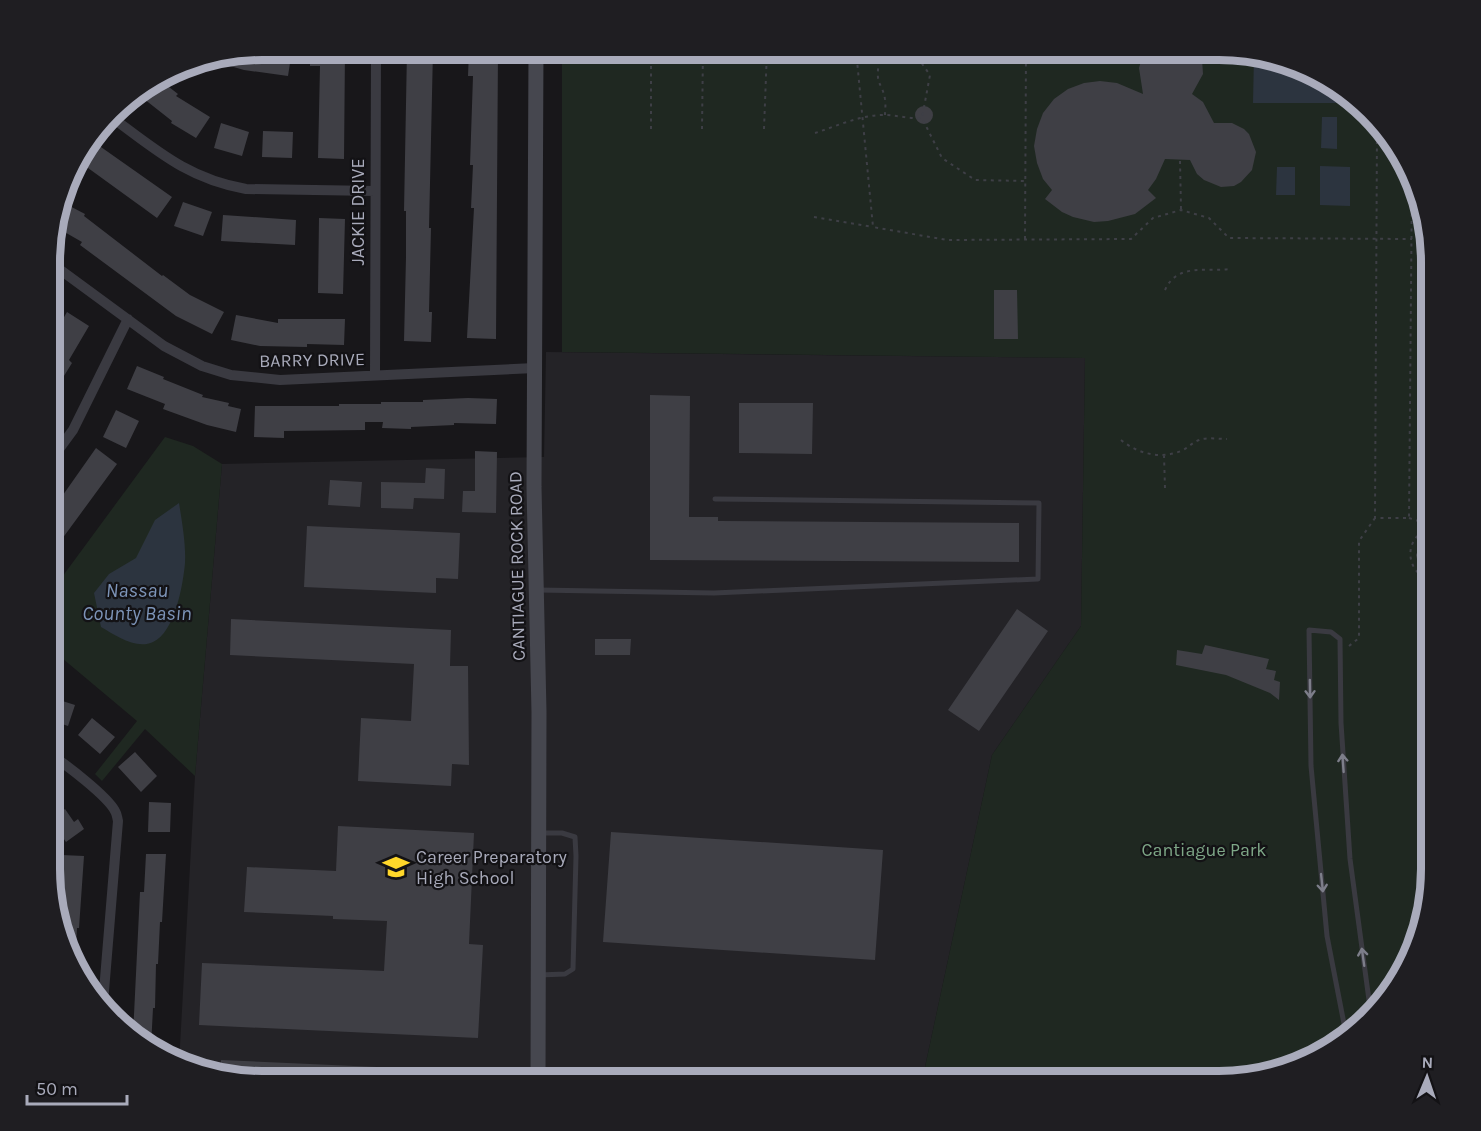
<svg xmlns="http://www.w3.org/2000/svg" width="1481" height="1131" font-family="Karla,sans-serif">
<rect width="100%" height="100%" fill="#18171a"/>
<path fill="#242327" d="M 546,352 L 1085,358 L 1081,626 L 992,755 L 922,1081 L 249,1081 L 179,1064 L 195,776 L 222,464 L 544,457 Z"/>
<path fill="#1f2821" d="M 562,50 L 1232,50 L 1300,66 L 1359,102 L 1410,168 L 1431,262 L 1431,883 L 1415,950 L 1379,1009 L 1313,1060 L 1219,1081 L 922,1081 L 992,755 L 1081,626 L 1085,358 L 562,352 Z
M 165,437 L 193,446 L 222,464 L 195,776 L 145,729 L 102,781 L 95,774 L 137,721 L 50,648 L 51,592 Z"/>
<path fill="#2c343f" d="M 1254,55 L 1300,66 L 1357,101 L 1357,103 L 1253,103 Z
M 1322,117 L 1337,117 L 1337,149 L 1321,148 Z
M 1320,166 L 1350,167 L 1350,206 L 1320,205 Z
M 1277,167 L 1295,167 L 1295,195 L 1276,195 Z
M 179,503 C 182,522 186,544 185,563 C 183,585 175,632 153,642 C 136,650 115,635 101,627 L 94,593 L 109,574 L 136,558 L 155,520 Z"/>
<path fill="#3f3f45" d="M 257,50 L 274,52 L 274,50 L 292,50 L 288,76 L 244,70 L 206,59 Z
M 310,50 L 345,50 L 344,159 L 318,158 L 320,66 L 310,66 Z
M 407,50 L 433,50 L 429,228 L 431,228 L 429,312 L 432,312 L 431,342 L 404,341 L 406,257 L 406,211 L 404,211 Z
M 469,50 L 498,51 L 496,339 L 467,338 L 474,208 L 471,208 L 473,165 L 470,165 L 473,76 L 468,76 Z
M 1144,50 L 1198,50 L 1202,59 L 1203,74 L 1192,94 L 1203,102 L 1214,123 L 1232,123 L 1244,129 L 1249,134 L 1256,152 L 1252,170 L 1241,182 L 1234,186 L 1221,187 L 1204,180 L 1197,174 L 1190,160 L 1165,159 L 1156,179 L 1148,190 L 1156,198 L 1135,214 L 1108,221 L 1094,222 L 1073,217 L 1062,212 L 1045,199 L 1052,190 L 1043,179 L 1037,163 L 1034,146 L 1037,129 L 1043,113 L 1054,99 L 1068,89 L 1084,83 L 1100,81 L 1117,83 L 1143,94 L 1139,68 Z
M 160,80 L 178,94 L 176,96 L 210,117 L 196,138 L 171,123 L 172,121 L 139,95 L 143,90 Z
M915 115a9 9 0 1 1 18 0a9 9 0 1 1-18 0Z
M 221,123 L 249,132 L 242,156 L 214,148 Z
M 263,131 L 293,132 L 292,158 L 262,157 Z
M 91,140 L 172,197 L 157,218 L 77,160 Z
M 62,202 L 85,214 L 84,216 L 162,276 L 163,275 L 190,295 L 224,312 L 212,334 L 176,316 L 80,245 L 82,242 L 54,226 Z
M 183,202 L 212,212 L 203,236 L 174,226 Z
M 223,215 L 296,220 L 295,245 L 221,241 Z
M 319,218 L 345,219 L 343,294 L 318,293 Z
M 994,290 L 1017,290 L 1018,339 L 994,339 Z
M 67,312 L 89,326 L 69,360 L 72,363 L 51,397 L 51,349 L 58,339 L 53,336 Z
M 236,315 L 278,323 L 278,319 L 345,319 L 344,345 L 307,344 L 307,347 L 260,346 L 231,340 Z
M 137,366 L 164,377 L 163,379 L 203,395 L 202,397 L 229,403 L 228,406 L 241,409 L 236,432 L 207,425 L 163,409 L 165,404 L 127,389 Z
M 650,395 L 690,396 L 689,517 L 718,517 L 718,521 L 1019,523 L 1019,562 L 650,560 Z
M 468,398 L 497,399 L 496,424 L 454,423 L 454,425 L 411,427 L 411,429 L 382,428 L 383,422 L 365,422 L 365,430 L 284,431 L 284,438 L 254,437 L 255,406 L 339,406 L 339,404 L 381,404 L 381,402 L 423,402 L 423,400 Z
M 739,403 L 813,403 L 812,454 L 739,453 Z
M 116,410 L 139,421 L 126,448 L 103,437 Z
M 96,448 L 117,464 L 51,554 L 51,512 Z
M 475,451 L 497,452 L 496,513 L 462,512 L 463,491 L 475,491 Z
M 426,468 L 445,469 L 444,499 L 414,498 L 413,509 L 381,508 L 381,482 L 425,483 Z
M 330,480 L 362,482 L 360,507 L 328,505 Z
M 307,526 L 460,533 L 458,579 L 436,578 L 436,593 L 304,587 Z
M 1431,537 L 1431,580 L 1419,567 L 1416,555 L 1421,544 Z
M 1017,609 L 1048,631 L 979,731 L 948,710 Z
M 231,619 L 451,630 L 450,666 L 468,666 L 469,765 L 452,764 L 451,786 L 358,781 L 361,718 L 411,721 L 414,664 L 230,655 Z
M 595,639 L 631,639 L 630,655 L 595,655 Z
M 1205,645 L 1269,659 L 1266,669 L 1276,671 L 1274,680 L 1280,682 L 1279,700 L 1270,693 L 1226,675 L 1176,665 L 1177,650 L 1202,654 Z
M 50,697 L 75,705 L 68,726 L 50,720 Z
M 92,718 L 115,737 L 100,754 L 78,735 Z
M 135,752 L 157,776 L 141,792 L 118,767 Z
M 149,802 L 171,803 L 170,832 L 148,832 Z
M 65,809 L 74,822 L 78,819 L 84,829 L 66,842 L 50,820 Z
M 338,826 L 474,833 L 469,944 L 483,945 L 478,1038 L 199,1025 L 202,963 L 384,971 L 387,921 L 333,919 L 333,916 L 244,912 L 247,867 L 336,871 Z
M 611,832 L 883,850 L 875,960 L 603,942 Z
M 146,854 L 166,854 L 162,922 L 160,922 L 158,964 L 156,964 L 155,1008 L 153,1008 L 151,1047 L 133,1035 L 140,892 L 144,892 Z
M 62,855 L 84,856 L 79,928 L 77,928 L 75,967 L 72,963 L 57,910 L 58,899 L 60,899 Z
M 221,1060 L 466,1071 L 466,1081 L 249,1081 L 221,1075 Z"/>
<g fill="none" stroke-linecap="round" stroke-linejoin="round">
<path stroke="#3e3f46" stroke-width="2" stroke-dasharray="3 4.5" stroke-linecap="butt" d="M 856,50 L 873,227 L 947,240 L 1131,239 L 1153,218 L 1181,210 L 1209,218 L 1229,238 L 1412,239
M 915,50 L 918,58 L 930,75 L 922,118
M 885,115 C 885,110 886,104 885,99 C 882,82 875,85 879,63 C 892,55 903,59 916,54
M 1377,126 L 1375,518 L 1409,518 L 1412,177
M 651,129 L 651,50
M 702,129 L 703,50
M 764,129 L 767,50
M 815,133 C 837,126 860,115 884,115 C 897,115 909,119 922,118 L 942,158 L 975,180 L 1025,181
M 1180,161 L 1181,209
M 814,217 L 873,227
M 1025,239 L 1026,50
M 1165,290 C 1177,263 1205,272 1229,269
M 1121,440 C 1138,454 1162,460 1183,450 C 1189,447 1193,442 1199,440 C 1206,437 1219,439 1227,439
M 1164,455 L 1165,488
M 1409,518 L 1431,525
M 1431,580 C 1404,573 1403,535 1431,529
M 1349,646 L 1359,638 L 1359,541 L 1375,518"/>
<path stroke="#3a3a41" stroke-width="5" d="M 538,590 L 714,593 L 1038,579 L 1039,503 L 715,499
M 539,975 L 565,974 L 573,969 L 576,856 L 575,837 L 562,833 L 540,833
M 1346,1034 L 1327,936 L 1311,766 L 1309,630 L 1331,632 L 1340,639 L 1341,723 L 1350,859 L 1371,1015"/>
<path stroke="#3a3a41" stroke-width="10" d="M 110,116 C 156,150 188,179 246,189 L 375,191
M 51,263 L 164,346 L 202,366 L 231,375 L 280,380 L 535,368
M 375,375 L 376,50
M 51,460 L 73,430 L 128,319
M 50,755 C 65,763 108,797 115,811 C 117,814 117,817 118,821 L 103,1003"/>
<path stroke="#46474f" stroke-width="15" d="M 536,50 L 534,487 L 539,712 L 538,1081"/>
</g>
<defs><path id="oneway-shaft" d="M-6 0H5M1.5-3L5.5 0L1.5 3" fill="none" stroke-width="1.6" stroke-linecap="round" stroke-linejoin="round" transform="scale(1.5)"/></defs>
<g stroke="#7d7e8a">
<use href="#oneway-shaft" transform="translate(1310 689) rotate(89)"/>
<use href="#oneway-shaft" transform="translate(1343 763) rotate(-94)"/>
<use href="#oneway-shaft" transform="translate(1322 883) rotate(84)"/>
<use href="#oneway-shaft" transform="translate(1363 957) rotate(-98)"/>
</g>
<defs>
<g id="school-bare" transform="scale(2.07)"><path d="M0-5L7-2L0 1L-7-2ZM-4 1L0 2.5L4 1V4Q0 6-4 4Z" fill="#ffd72a" stroke="#131215" stroke-width="2.5" paint-order="stroke"/></g>
</defs>
<g fill-rule="evenodd">
<use href="#school-bare" x="396" y="867"/>
</g>
<g text-anchor="middle" stroke-width="4.5" stroke-linejoin="round" paint-order="stroke">
<g font-size="18" fill="#a9abbb" stroke="#131215">
<text transform="translate(358 212) rotate(-90)" y="6">JACKIE DRIVE</text>
<text transform="translate(312 360) rotate(-1)" y="6">BARRY DRIVE</text>
<text transform="translate(517 566) rotate(-91)" y="6">CANTIAGUE ROCK ROAD</text>
</g>
<g font-size="18" fill="#7ea787" stroke="#131215">
<text x="1204" y="856">Cantiague Park</text>
</g>
<g font-size="18" fill="#a9abbb" stroke="#131215" text-anchor="start">
<text x="416" y="863">Career Preparatory<tspan x="416" dy="21">High School</tspan></text>
</g>
<g font-size="20" font-style="italic" fill="#7d94b8" stroke="#131215">
<text x="137" y="597">Nassau<tspan x="137" dy="23">County Basin</tspan></text>
</g>
</g>
<path d="M0 0H1481V1131H0ZM262 60H1219A202 202 0 0 1 1421 262V869A202 202 0 0 1 1219 1071H262A202 202 0 0 1 60 869V262A202 202 0 0 1 262 60Z" fill="#1f1e22" fill-rule="evenodd"/>
<path fill="none" stroke="#a9abbb" stroke-width="8" d="M262 60H1219A202 202 0 0 1 1421 262V869A202 202 0 0 1 1219 1071H262A202 202 0 0 1 60 869V262A202 202 0 0 1 262 60Z"/>
<g transform="translate(1427 1077) rotate(2)" stroke="#131215" stroke-width="4.5" paint-order="stroke">
<path d="M0-4.5L10 22L0 15L-10 22Z" fill="#a9abbb"/>
<text y="-9" font-size="16" font-weight="bold" text-anchor="middle" fill="#a9abbb">N</text>
</g>
<path d="M27 1095v9h100v-9" fill="none" stroke="#a9abbb" stroke-width="3"/>
<text x="36" y="1095" font-size="18" fill="#a9abbb" stroke="#131215" stroke-width="4.5" paint-order="stroke">50 m</text>
</svg>
